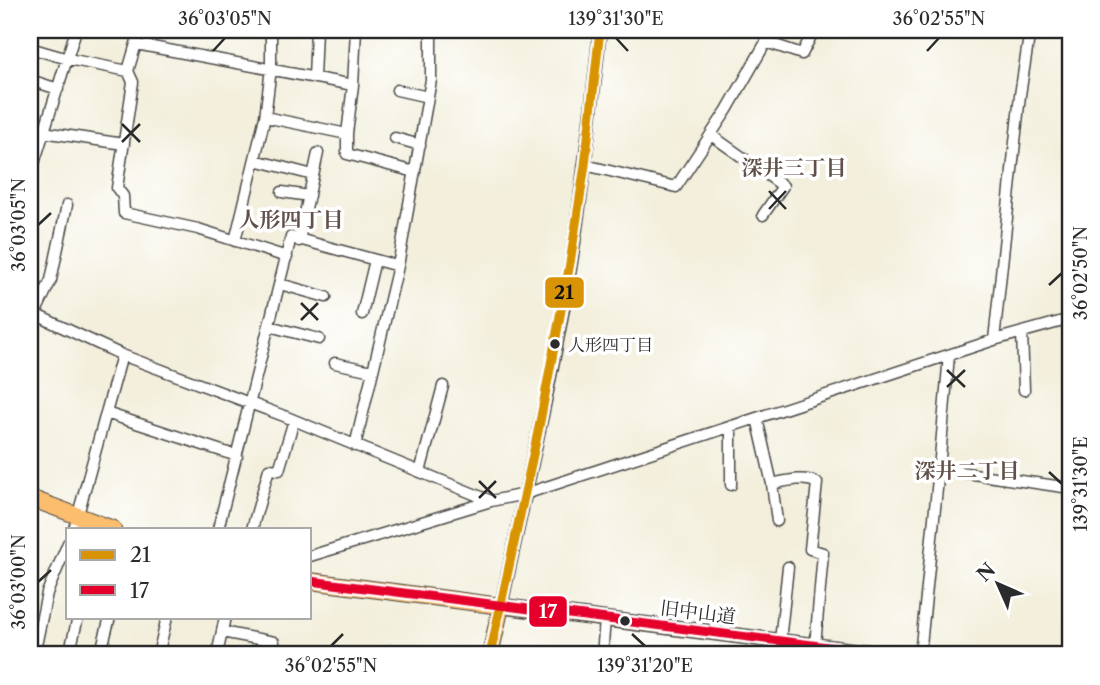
<svg xmlns="http://www.w3.org/2000/svg" width="1100" height="685" font-family="'Libre Caslon Text','Noto Serif JP',serif">
<rect width="100%" height="100%" fill="#fff"/>
<filter id="ink" filterUnits="userSpaceOnUse"><feTurbulence type="fractalNoise" baseFrequency=".0143" numOctaves="2"/><feDisplacementMap in="SourceGraphic" scale="14" xChannelSelector="R" yChannelSelector="G"/><feConvolveMatrix kernelMatrix="1 2 1 2 8 2 1 2 1" color-interpolation-filters="sRGB"/></filter>
<filter id="wash" filterUnits="userSpaceOnUse"><feTurbulence type="fractalNoise" baseFrequency=".00686" numOctaves="4" result="noise"/><feDisplacementMap in="SourceGraphic" scale="28" xChannelSelector="R" yChannelSelector="G"/><feGaussianBlur stdDeviation="1.57" result="paint"/><feColorMatrix in="noise" values="0 0 0 0 0 0 0 0 0 0 0 0 0 0 0 0 0 1.4 0 .05"/><feComposite in="paint" operator="in"/></filter>
<g filter="url(#wash)">
<rect width="100%" height="100%" fill="#f3efdc"/>
</g>
<g filter="url(#ink)">
<g fill="none" stroke-linecap="round" stroke-linejoin="round">
<g stroke="#494846" stroke-width="13">
<path id="minor" d="M 140,30 L 128,71 L 133,82 L 117,188 L 123,196 L 124,213 L 198,229 L 287,257
M 136,44 L 353,85 L 356,30
M 30,48 L 68,59 L 128,71
M 314,78 L 316,30
M 30,80 L 58,89
M 353,85 L 347,134 L 347,154 L 415,172
M 397,90 L 428,97
M 265,117 L 347,134
M 43,132 L 124,144
M 711,135 L 783,186 L 763,215
M 395,138 L 420,145
M 255,160 L 313,175
M 585,165 L 676,187 L 727,110 L 766,42 L 802,54 L 814,30
M 30,176 L 76,30
M 282,192 L 309,196
M 235,241 L 265,117 L 271,68 L 271,30
M 299,241 L 318,153
M 280,284 L 326,297
M 30,312 L 122,355 L 284,416 L 491,501
M 35,314 L 51,280 L 67,205
M 362,314 L 375,260
M 269,326 L 319,339
M 1022,332 L 1024,390
M 994,340 L 1020,95 L 1030,30
M 949,355 L 939,469 L 1070,488
M 335,363 L 372,371
M 106,413 L 237,456
M 757,418 L 772,484 L 777,521
M 355,446 L 398,266 L 431,80 L 431,30
M 420,472 L 443,386
M 772,484 C 786,481 805,476 817,483 L 810,549 L 823,553 L 815,646
M 731,485 L 731,426
M 74,529 L 122,355
M 218,529 L 291,237 L 398,266
M 252,529 L 269,469 L 279,470 L 294,420
M 310,556 L 491,501 L 525,494 L 994,340 L 1070,319
M 222,632 L 274,642
M 780,641 L 788,567
M 34,655 L 47,593 L 68,543
M 69,655 L 78,617
M 100,655 L 110,617
M 158,655 L 167,617
M 217,655 L 225,617
M 389,655 L 390,651
M 602,655 L 605,620
M 920,655 L 939,469"/>
</g>
<g stroke="#494846" stroke-width="15">
<path id="tertiary" d="M 501,606 C 525,492 552,378 571,262 C 583,185 592,107 600,30"/>
</g>
<g stroke="#494846" stroke-width="17">
<path id="secondary" d="M 501,606 L 890,655"/>
</g>
<g stroke="#494846" stroke-width="18">
<path id="primary" d="M 30,498 L 113,529
M 310,581 L 501,606 L 490,655"/>
</g>
<use href="#minor" stroke="#fff" stroke-width="10"/>
<use href="#tertiary" stroke="#fff" stroke-width="12"/>
<use href="#secondary" stroke="#fde5c5" stroke-width="14"/>
<use href="#primary" stroke="#fbbd6e" stroke-width="16"/>
<g stroke="#fff" stroke-width="14">
<path id="bus-1" d="M 490,655 L 539,427 L 570,263 L 585,165 L 600,30"/>
</g>
<g stroke="#fff" stroke-width="14">
<path id="bus-2" d="M 310,581 L 890,655"/>
</g>
<use href="#bus-1" stroke="#d89406" stroke-width="9"/>
<use href="#bus-2" stroke="#e4002b" stroke-width="9"/>
</g>
</g>
<path fill="none" stroke="#2b2b2b" stroke-width="2.5" d="M 616,38 L 628,51M 213,51 L 225,38M 927,51 L 939,38M 122,124 L 140,142M 122,142 L 140,124M 769,191 L 786,209M 769,209 L 786,191M 38,225 L 51,213M 1049,285 L 1062,273M 301,303 L 318,320M 301,320 L 318,303M 947,370 L 965,387M 947,387 L 965,370M 1049,472 L 1062,484M 479,481 L 496,498M 479,498 L 496,481M 38,582 L 51,570M 632,634 L 645,646M 331,646 L 343,634"/>
<g fill="#2b2b2b" stroke="#fff" stroke-width="2.5">
<circle cx="555" cy="344" r="6"/>
<circle cx="625" cy="621" r="6"/>
</g>
<g text-anchor="middle" stroke-width="7" stroke-linejoin="round" paint-order="stroke">
<g font-size="17" fill="#2b2b2b" stroke="#fff" text-anchor="start">
<text x="568" y="351">人形四丁目</text>
</g>
<g font-size="19" fill="#2b2b2b" stroke="#fff">
<text transform="translate(698 612) rotate(7)" y="7">旧中山道</text>
</g>
<g font-size="21" font-weight="bold" fill="#62514a" stroke="#fff">
<text x="794" y="175">深井三丁目</text>
<text x="291" y="227">人形四丁目</text>
<text x="967" y="478">深井二丁目</text>
</g>
</g>
<g stroke="#fff" stroke-width="2.5">
<rect x="544" y="276" width="41" height="33" rx="7" fill="#d89406"/>
<rect x="528" y="595" width="40" height="33" rx="7" fill="#e4002b"/>
</g>
<g font-size="19" text-anchor="middle" font-weight="bold" fill="#fff">
<text x="548" y="618">17</text>
</g>
<g font-size="19" text-anchor="middle" font-weight="bold" fill="#111">
<text x="564" y="299">21</text>
</g>
<rect width="1100" height="685" fill="none" stroke="#fff" stroke-width="77"/>
<rect x="66" y="528" width="245" height="91" fill="#ffffff" stroke="#aaaaaa" stroke-width="2"/>
<rect x="80" y="550" width="35" height="10" fill="#d89406" stroke="#aaaaaa" stroke-width="2"/>
<text x="130" y="562" font-size="21" fill="#2b2b2b">21</text>
<rect x="80" y="585" width="35" height="10" fill="#e4002b" stroke="#aaaaaa" stroke-width="2"/>
<text x="130" y="598" font-size="21" fill="#2b2b2b">17</text>
<g transform="translate(998 584) rotate(315)" stroke="#ffffff" stroke-width="5" paint-order="stroke">
<path d="M0-5L12 26L0 18L-12 26Z" fill="#2b2b2b"/>
<text y="-10" font-size="19" font-weight="bold" text-anchor="middle" fill="#2b2b2b">N</text>
</g>
<rect x="38" y="38" width="1024" height="608" fill="none" stroke="#2b2b2b" stroke-width="2.5"/>
<g font-size="18" text-anchor="middle" fill="#2b2b2b">
<text x="225" y="25">36°03'05"N</text>
<text x="616" y="25">139°31'30"E</text>
<text x="939" y="25">36°02'55"N</text>
<text transform="translate(19 225) rotate(-90)" y="6">36°03'05"N</text>
<text transform="translate(1081 273) rotate(-90)" y="6">36°02'50"N</text>
<text transform="translate(1081 484) rotate(-90)" y="6">139°31'30"E</text>
<text transform="translate(19 582) rotate(-90)" y="6">36°03'00"N</text>
<text x="331" y="672">36°02'55"N</text>
<text x="645" y="672">139°31'20"E</text>
</g>
</svg>
